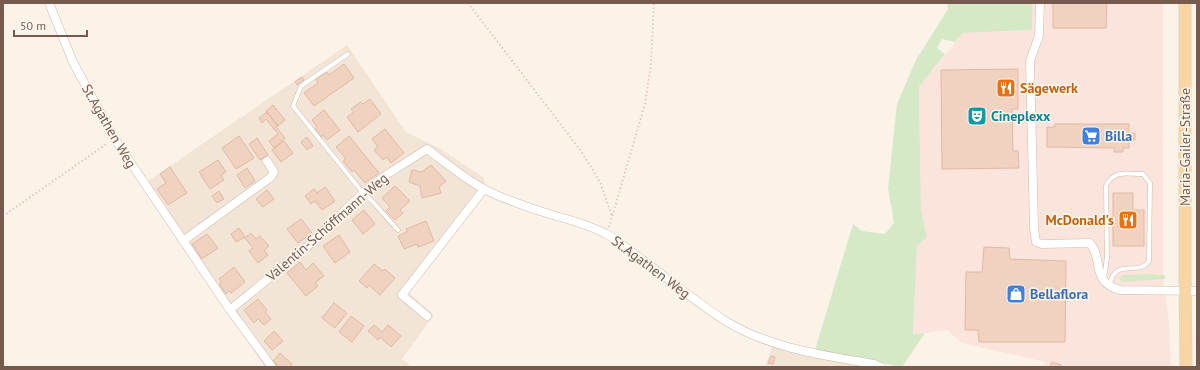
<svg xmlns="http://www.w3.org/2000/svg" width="1200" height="370" font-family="'PT Sans',sans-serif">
<rect width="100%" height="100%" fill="#fbf3e8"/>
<path fill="#f3e5d6" d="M 347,45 L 406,132 L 441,149 L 484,178 L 486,194 L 409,293 L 434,315 L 402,359 L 412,367 L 265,367 L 142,185 Z
M 775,339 L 815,350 L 882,367 L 765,367 Z"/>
<path fill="#fbe4dc" d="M 1032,3 L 1163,3 L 1163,280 L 1169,321 L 1171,367 L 1044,367 L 1045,362 L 962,343 L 947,330 L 913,335 L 917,246 L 927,237 L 921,210 L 919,87 L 963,33 L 1032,30 Z"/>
<path fill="#d6e9c7" d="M 947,3 L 1032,3 L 1032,30 L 963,33 L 955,42 L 942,39 L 937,48 L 945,54 L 919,87 L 921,210 L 927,237 L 917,246 L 913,334 L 925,333 L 902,367 L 815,350 L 853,224 L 862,231 L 885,234 L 894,223 L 888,188 L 897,104 L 916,60 L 948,9 Z
M 1154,274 L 1155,275 L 1165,275 L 1165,279 L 1122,282 L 1119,278 L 1123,275 Z"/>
<path fill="#f0d2c1" stroke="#e2b8a2" d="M 1053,3 L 1107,3 L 1106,28 L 1053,28 Z
M 344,64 L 354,78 L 314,106 L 304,93 L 318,83 L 316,79 L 327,72 L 329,75 Z
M 1018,69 L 1018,109 L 1012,109 L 1013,151 L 1018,151 L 1019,168 L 942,169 L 941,70 Z
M 302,77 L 304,80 L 297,85 L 295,82 Z
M 370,99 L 381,114 L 358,132 L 347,117 L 354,112 L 351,109 L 361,102 L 363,104 Z
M 273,105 L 285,120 L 278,126 L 266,111 Z
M 324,110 L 340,130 L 327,140 L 323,135 L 321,137 L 315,129 L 317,127 L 312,120 Z
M 267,112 L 278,126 L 276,127 L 285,138 L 274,148 L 269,141 L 278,134 L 266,119 L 262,123 L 259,118 Z
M 1055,124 L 1129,124 L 1129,133 L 1135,133 L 1135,140 L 1129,140 L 1129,148 L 1123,148 L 1123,152 L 1114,152 L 1115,148 L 1047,147 L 1047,127 L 1055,127 Z
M 385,129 L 404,153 L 391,163 L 387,157 L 383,160 L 374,150 L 378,147 L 372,139 Z
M 239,136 L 254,158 L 236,169 L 222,148 Z
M 349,136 L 379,173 L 365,183 L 354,170 L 352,172 L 343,161 L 346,159 L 336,147 Z
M 307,137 L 313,146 L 307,150 L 301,142 Z
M 257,138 L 268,155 L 260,160 L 249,144 Z
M 284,141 L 293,153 L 281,162 L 272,150 Z
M 218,160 L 226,172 L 221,175 L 224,180 L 210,189 L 199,172 Z
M 431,165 L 446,181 L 439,187 L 441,193 L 422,198 L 420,186 L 409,182 L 412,170 L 422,172 Z
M 170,167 L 187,193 L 168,205 L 157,189 L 166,183 L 160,174 Z
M 247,168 L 255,181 L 245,188 L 237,175 Z
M 395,186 L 410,201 L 400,210 L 403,213 L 395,220 L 386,211 L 390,207 L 382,198 Z
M 325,187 L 335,201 L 322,210 L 315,201 L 311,204 L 305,196 L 314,189 L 317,193 Z
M 267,190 L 274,199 L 263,207 L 256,199 Z
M 219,191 L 224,199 L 217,203 L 212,196 Z
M 1113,193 L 1133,193 L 1133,210 L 1144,210 L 1144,246 L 1113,246 Z
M 364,210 L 375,224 L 363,234 L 352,220 Z
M 301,219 L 312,233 L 298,243 L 287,229 Z
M 426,221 L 434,241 L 418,247 L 417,244 L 404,249 L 398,236 L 407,232 L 406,229 Z
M 239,228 L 245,237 L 236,242 L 231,234 Z
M 251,233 L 256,239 L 260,236 L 269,246 L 264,250 L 268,255 L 258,263 L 249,251 L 253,248 L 245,238 Z
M 207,234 L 218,248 L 202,259 L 192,244 Z
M 339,235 L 350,252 L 335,263 L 323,246 Z
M 984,247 L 1009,248 L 1010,259 L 1066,261 L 1065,342 L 979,342 L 978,330 L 965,330 L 966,272 L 982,272 Z
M 300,262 L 306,270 L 313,263 L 324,276 L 315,283 L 318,286 L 306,296 L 287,273 Z
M 374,264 L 383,271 L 385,269 L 395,278 L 380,295 L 369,285 L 367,288 L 359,281 Z
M 234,267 L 245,282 L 231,293 L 229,291 L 226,294 L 219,284 L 222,282 L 219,279 Z
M 258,299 L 267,310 L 265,312 L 271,319 L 264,325 L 258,319 L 254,323 L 244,310 Z
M 334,303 L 347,313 L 335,328 L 322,318 Z
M 351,316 L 364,326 L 352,342 L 339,332 Z
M 374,325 L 382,332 L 388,325 L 401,336 L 391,347 L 380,337 L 378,340 L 368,331 Z
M 274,331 L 283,341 L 272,350 L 264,341 Z
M 280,353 L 292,364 L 290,367 L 278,367 L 276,365 L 277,364 L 273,361 Z
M 771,356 L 775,357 L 773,364 L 768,363 Z
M 1052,362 L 1061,365 L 1061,367 L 1050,367 Z"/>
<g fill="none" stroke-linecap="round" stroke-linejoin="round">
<g stroke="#cdbbae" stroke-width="5">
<path id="service" d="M 348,54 L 301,86 L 293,106 L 363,193 L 373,202 L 398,230
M 1104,279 L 1107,257 L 1106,186 C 1114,169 1127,174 1143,174 L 1150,183 L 1149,261 C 1139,277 1114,257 1110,285"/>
</g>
<g stroke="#cdbbae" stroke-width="9">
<path id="minor" d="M 49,3 L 73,62 L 114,138 L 230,310 L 272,367
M 1040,3 L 1039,36 L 1030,61 L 1034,228 L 1036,242 L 1042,244 L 1090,243 C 1104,260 1090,282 1120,290 L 1197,291
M 183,241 L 271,177 L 274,172 L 267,161
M 230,310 L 309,245 L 363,193 L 383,177 L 427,149 C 450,166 473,186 501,197 C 515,202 529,208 543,212 C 565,219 586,223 606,234 C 617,239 626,248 636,255 C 665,276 693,300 724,320 C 768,348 823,355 874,364 L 881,367
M 427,316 L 402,295 L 484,189"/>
</g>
<g stroke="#d8d1cd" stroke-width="13">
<path id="primary" d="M 1185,3 L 1185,273 L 1186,367"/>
</g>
<path stroke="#d5b5a3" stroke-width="2" stroke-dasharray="1 3" stroke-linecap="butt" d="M 468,3 L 581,151 L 600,182 L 612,216
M 3,216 L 108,143
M 609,227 L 645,104 L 651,64 L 654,3"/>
<use href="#service" stroke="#fff" stroke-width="4"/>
<use href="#minor" stroke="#fff" stroke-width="8"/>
<use href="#primary" stroke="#f7d5a4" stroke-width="12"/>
</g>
<defs>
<g id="restaurant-square" transform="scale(1)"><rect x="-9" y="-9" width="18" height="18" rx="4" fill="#e8710a" stroke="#fef7ee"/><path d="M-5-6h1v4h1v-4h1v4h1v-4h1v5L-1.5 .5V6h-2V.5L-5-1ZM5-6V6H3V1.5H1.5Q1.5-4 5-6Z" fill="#fff"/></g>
<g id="theatre-square" transform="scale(1)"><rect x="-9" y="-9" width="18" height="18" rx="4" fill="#0f9aa8" stroke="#fef7ee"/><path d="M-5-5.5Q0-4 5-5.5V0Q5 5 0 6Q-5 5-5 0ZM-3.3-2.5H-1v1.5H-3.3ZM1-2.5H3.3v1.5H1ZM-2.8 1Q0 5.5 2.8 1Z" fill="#fff"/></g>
<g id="supermarket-square" transform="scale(1)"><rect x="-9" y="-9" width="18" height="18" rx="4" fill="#3f7fe0" stroke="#fef7ee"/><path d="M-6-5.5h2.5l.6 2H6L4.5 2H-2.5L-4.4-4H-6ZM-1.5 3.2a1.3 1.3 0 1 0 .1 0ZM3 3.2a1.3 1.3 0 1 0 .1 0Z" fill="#fff"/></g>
<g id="shop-square" transform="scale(1)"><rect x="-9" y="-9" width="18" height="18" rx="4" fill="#3f7fe0" stroke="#fef7ee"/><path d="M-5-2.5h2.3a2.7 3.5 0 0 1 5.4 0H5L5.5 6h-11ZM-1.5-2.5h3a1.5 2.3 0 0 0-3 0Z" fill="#fff"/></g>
</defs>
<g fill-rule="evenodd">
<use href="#restaurant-square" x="1006" y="88"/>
<use href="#theatre-square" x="977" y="116"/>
<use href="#supermarket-square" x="1091" y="136"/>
<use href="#restaurant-square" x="1128" y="220"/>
<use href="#shop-square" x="1016" y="294"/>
</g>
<g text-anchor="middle" stroke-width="3" stroke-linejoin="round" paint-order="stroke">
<g font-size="14" font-weight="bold" fill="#c56008" stroke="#fef7ee" text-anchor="start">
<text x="1020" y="93">Sägewerk</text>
<text x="1114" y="225" text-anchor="end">McDonald's</text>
</g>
<g font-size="14" font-weight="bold" fill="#0d838f" stroke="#fef7ee" text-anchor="start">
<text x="991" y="121">Cineplexx</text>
</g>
<g font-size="14" fill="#755a4d" stroke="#fef7ee">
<text transform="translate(109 126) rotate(60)" y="5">St.Agathen Weg</text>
<text transform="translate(1185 147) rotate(-90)" y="5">Maria-Gailer-Straße</text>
<text transform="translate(327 227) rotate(-41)" y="5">Valentin-Schöffmann-Weg</text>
<text transform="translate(651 267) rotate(37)" y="5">St.Agathen Weg</text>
</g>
<g font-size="14" font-weight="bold" fill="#366cbe" stroke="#fef7ee" text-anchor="start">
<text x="1105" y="141">Billa</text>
<text x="1030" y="299">Bellaflora</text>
</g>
</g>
<rect width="1200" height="370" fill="none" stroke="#755a4d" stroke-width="8"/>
<path d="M14 30v6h73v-6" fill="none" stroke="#755a4d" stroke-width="2"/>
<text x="20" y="30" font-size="12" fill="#755a4d" stroke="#fef7ee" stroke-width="3" paint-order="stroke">50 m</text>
</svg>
